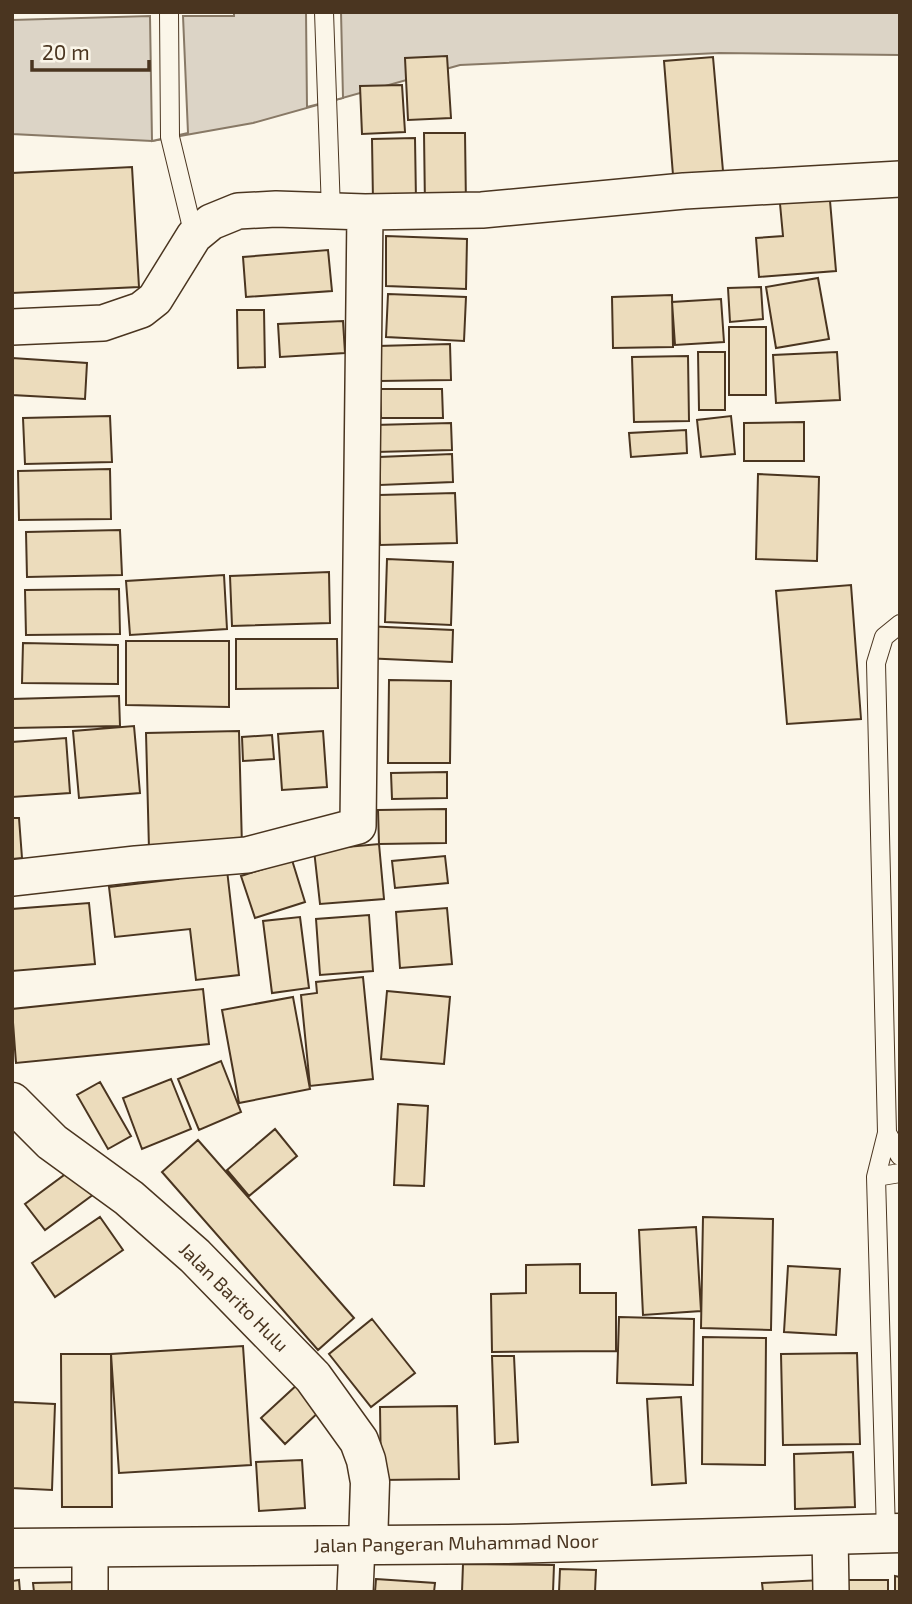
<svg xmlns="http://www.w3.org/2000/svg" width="912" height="1604" font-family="'Exo 2',sans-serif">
<rect width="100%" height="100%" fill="#fbf6e9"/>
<path fill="#dcd4c6" stroke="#887966" stroke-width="2" d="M 12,12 L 900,12 L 900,55 L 719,53 L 460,65 L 253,123 L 152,141 L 12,134 Z"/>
<path fill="#fbf6e9" stroke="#887966" stroke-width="2" d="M 12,12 L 234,12 L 234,16 L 183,16 L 188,133 L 152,141 L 150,16 L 12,20 Z
M 306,12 L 341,12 L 343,98 L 307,107 Z"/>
<path fill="#ecdcbc" stroke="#4a3520" stroke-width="2" d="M 447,56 L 451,118 L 408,120 L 405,58 Z
M 713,57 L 723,171 L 673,175 L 664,61 Z
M 402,85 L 405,132 L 362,134 L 360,86 Z
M 424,133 L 465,133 L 466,206 L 425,207 Z
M 415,138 L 416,201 L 373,202 L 372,139 Z
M 132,167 L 139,287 L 12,293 L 12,173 Z
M 829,189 L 836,271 L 759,277 L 756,238 L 783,236 L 779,193 Z
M 386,236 L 467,239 L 466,289 L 386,286 Z
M 328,250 L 332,291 L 246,297 L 243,257 Z
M 818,278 L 829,339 L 776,348 L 766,287 Z
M 761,287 L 763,319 L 730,322 L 728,288 Z
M 388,294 L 466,297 L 464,341 L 386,337 Z
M 672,295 L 673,347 L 613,348 L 612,297 Z
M 721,299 L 724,342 L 675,345 L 672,302 Z
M 237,310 L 264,310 L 265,367 L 238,368 Z
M 343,321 L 345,353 L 280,357 L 278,324 Z
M 729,327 L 766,327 L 766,395 L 729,395 Z
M 450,344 L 451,380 L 379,381 L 378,346 Z
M 698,352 L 725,352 L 725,410 L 699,410 Z
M 837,352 L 840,400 L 776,403 L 773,355 Z
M 688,356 L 689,421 L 634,422 L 632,357 Z
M 12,358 L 87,363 L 85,399 L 12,395 Z
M 380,389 L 442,389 L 443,418 L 381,418 Z
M 110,416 L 112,462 L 25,464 L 23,418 Z
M 731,416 L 735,454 L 701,457 L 697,420 Z
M 804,422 L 804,461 L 744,461 L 744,423 Z
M 451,423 L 452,450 L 376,452 L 374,425 Z
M 686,430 L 687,453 L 631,457 L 629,433 Z
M 452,454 L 453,482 L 380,485 L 379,457 Z
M 110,469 L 111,519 L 19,520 L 18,471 Z
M 758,474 L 819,477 L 817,561 L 756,559 Z
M 455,493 L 457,543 L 380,545 L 379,495 Z
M 120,530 L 122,575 L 27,577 L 26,532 Z
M 387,559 L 453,562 L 451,625 L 385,622 Z
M 329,572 L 330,623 L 232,626 L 230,576 Z
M 224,575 L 227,629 L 130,635 L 126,581 Z
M 851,585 L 861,719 L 787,724 L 776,591 Z
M 119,589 L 120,634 L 26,635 L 25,590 Z
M 364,626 L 453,630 L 452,662 L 363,658 Z
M 236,639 L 337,639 L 338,688 L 236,689 Z
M 126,641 L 229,641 L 229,707 L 126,705 Z
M 23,643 L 118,645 L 118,684 L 22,683 Z
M 389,680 L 451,681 L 450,763 L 388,763 Z
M 119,696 L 120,726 L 12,728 L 12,699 Z
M 134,726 L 140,793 L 79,798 L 73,731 Z
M 239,731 L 242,847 L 149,849 L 146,733 Z
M 323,731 L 327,787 L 282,790 L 278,734 Z
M 272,735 L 274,759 L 243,761 L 242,737 Z
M 66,738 L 70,793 L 12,797 L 12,742 Z
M 447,772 L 447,798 L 392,799 L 391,773 Z
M 446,809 L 446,843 L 379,844 L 378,810 Z
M 12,818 L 19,818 L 22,858 L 12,859 Z
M 379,844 L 384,899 L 320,904 L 314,850 Z
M 445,856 L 448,883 L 395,888 L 392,861 Z
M 292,860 L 305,902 L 255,918 L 241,876 Z
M 227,870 L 239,975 L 196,980 L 190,929 L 115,937 L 109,887 L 178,879 L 177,876 Z
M 89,903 L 95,964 L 12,971 L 12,909 Z
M 447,908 L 452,964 L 400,968 L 396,912 Z
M 369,915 L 373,971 L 320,975 L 316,919 Z
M 300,917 L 309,988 L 272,993 L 263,921 Z
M 363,977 L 373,1079 L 310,1086 L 301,995 L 317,993 L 316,982 Z
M 203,989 L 209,1044 L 16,1063 L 12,1009 Z
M 387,991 L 450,997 L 444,1064 L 381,1059 Z
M 293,997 L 310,1089 L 239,1103 L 222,1010 Z
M 221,1061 L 241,1112 L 199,1130 L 178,1079 Z
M 171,1079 L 191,1129 L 142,1149 L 123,1098 Z
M 100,1082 L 131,1136 L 108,1149 L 77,1095 Z
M 398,1104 L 428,1106 L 424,1186 L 394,1185 Z
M 275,1129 L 297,1156 L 249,1196 L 227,1170 Z
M 198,1140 L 354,1318 L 318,1350 L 162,1172 Z
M 75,1167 L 94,1194 L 45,1230 L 25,1204 Z
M 100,1217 L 123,1250 L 55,1297 L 32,1263 Z
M 703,1217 L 773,1219 L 771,1330 L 701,1328 Z
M 696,1227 L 701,1311 L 643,1315 L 639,1230 Z
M 580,1264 L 580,1293 L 616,1293 L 616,1351 L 492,1352 L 491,1294 L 526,1293 L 526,1265 Z
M 788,1266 L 840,1269 L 836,1335 L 784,1332 Z
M 619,1317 L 694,1319 L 693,1385 L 617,1383 Z
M 372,1319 L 415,1373 L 371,1407 L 329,1354 Z
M 703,1337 L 766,1338 L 765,1465 L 702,1464 Z
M 243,1346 L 251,1465 L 119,1473 L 111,1354 Z
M 857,1353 L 860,1444 L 783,1445 L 781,1354 Z
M 61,1354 L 111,1354 L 112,1507 L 62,1507 Z
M 492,1356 L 514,1356 L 518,1442 L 495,1444 Z
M 299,1383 L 323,1408 L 285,1444 L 261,1418 Z
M 681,1397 L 686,1483 L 652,1485 L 647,1399 Z
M 12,1402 L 55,1404 L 52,1490 L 12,1488 Z
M 457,1406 L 459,1479 L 381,1480 L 380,1407 Z
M 853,1452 L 855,1507 L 795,1509 L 794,1454 Z
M 302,1460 L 305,1508 L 259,1511 L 256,1462 Z
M 463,1564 L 554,1565 L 553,1592 L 462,1592 Z
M 560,1569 L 596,1570 L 595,1592 L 559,1592 Z
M 895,1576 L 900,1577 L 900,1592 L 895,1592 Z
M 376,1579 L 435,1583 L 434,1592 L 375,1592 Z
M 19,1580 L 20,1592 L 12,1592 L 12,1581 Z
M 822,1580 L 823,1592 L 763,1592 L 762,1583 Z
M 845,1580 L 888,1580 L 888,1592 L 845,1592 Z
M 80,1582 L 80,1592 L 34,1592 L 33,1583 Z"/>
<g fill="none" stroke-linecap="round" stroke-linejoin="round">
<g stroke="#4a3520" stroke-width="20">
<path id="lane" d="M 169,12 L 170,137 L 194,236
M 324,12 L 331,211
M 887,1133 L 900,1156
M 876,1177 L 900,1173
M 886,1533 L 876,1177 L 887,1133 L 876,663 L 884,637 L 900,624"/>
</g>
<g stroke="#4a3520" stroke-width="38">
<path id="street" d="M 12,327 L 103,323 L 141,310 L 155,299 L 194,236 L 211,222 L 238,211 L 276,209 L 365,212 L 482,210 L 684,191 L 900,179
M 12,878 L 136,864 L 247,855 L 358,826 L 365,212
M 830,1535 L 831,1592
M 90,1592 L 90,1548
M 355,1592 L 357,1545"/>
</g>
<g stroke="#4a3520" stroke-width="41">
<path id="secondary" d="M 12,1102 L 52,1142 L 129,1198 L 195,1256 L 313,1377 L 359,1441 L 366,1460 L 370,1482 L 368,1545
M 12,1548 L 506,1544 L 900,1533"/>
</g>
<use href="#lane" stroke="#fbf6e9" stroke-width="18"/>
<use href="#street" stroke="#fbf6e9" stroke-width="35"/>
<use href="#secondary" stroke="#fbf6e9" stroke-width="38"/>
</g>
<g text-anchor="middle" stroke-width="5" stroke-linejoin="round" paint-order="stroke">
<g font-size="19" fill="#4a3520" stroke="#fbf6e9">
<text transform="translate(234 1297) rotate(45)" y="7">Jalan Barito Hulu</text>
<text transform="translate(456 1543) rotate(-1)" y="7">Jalan Pangeran Muhammad Noor</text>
</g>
</g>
<rect width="912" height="1604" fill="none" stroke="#4a3520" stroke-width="28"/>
<path d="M32 60v10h117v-10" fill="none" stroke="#4a3520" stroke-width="3.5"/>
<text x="42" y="60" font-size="21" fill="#4a3520" stroke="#fbf6e9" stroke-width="5" paint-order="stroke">20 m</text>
</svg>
